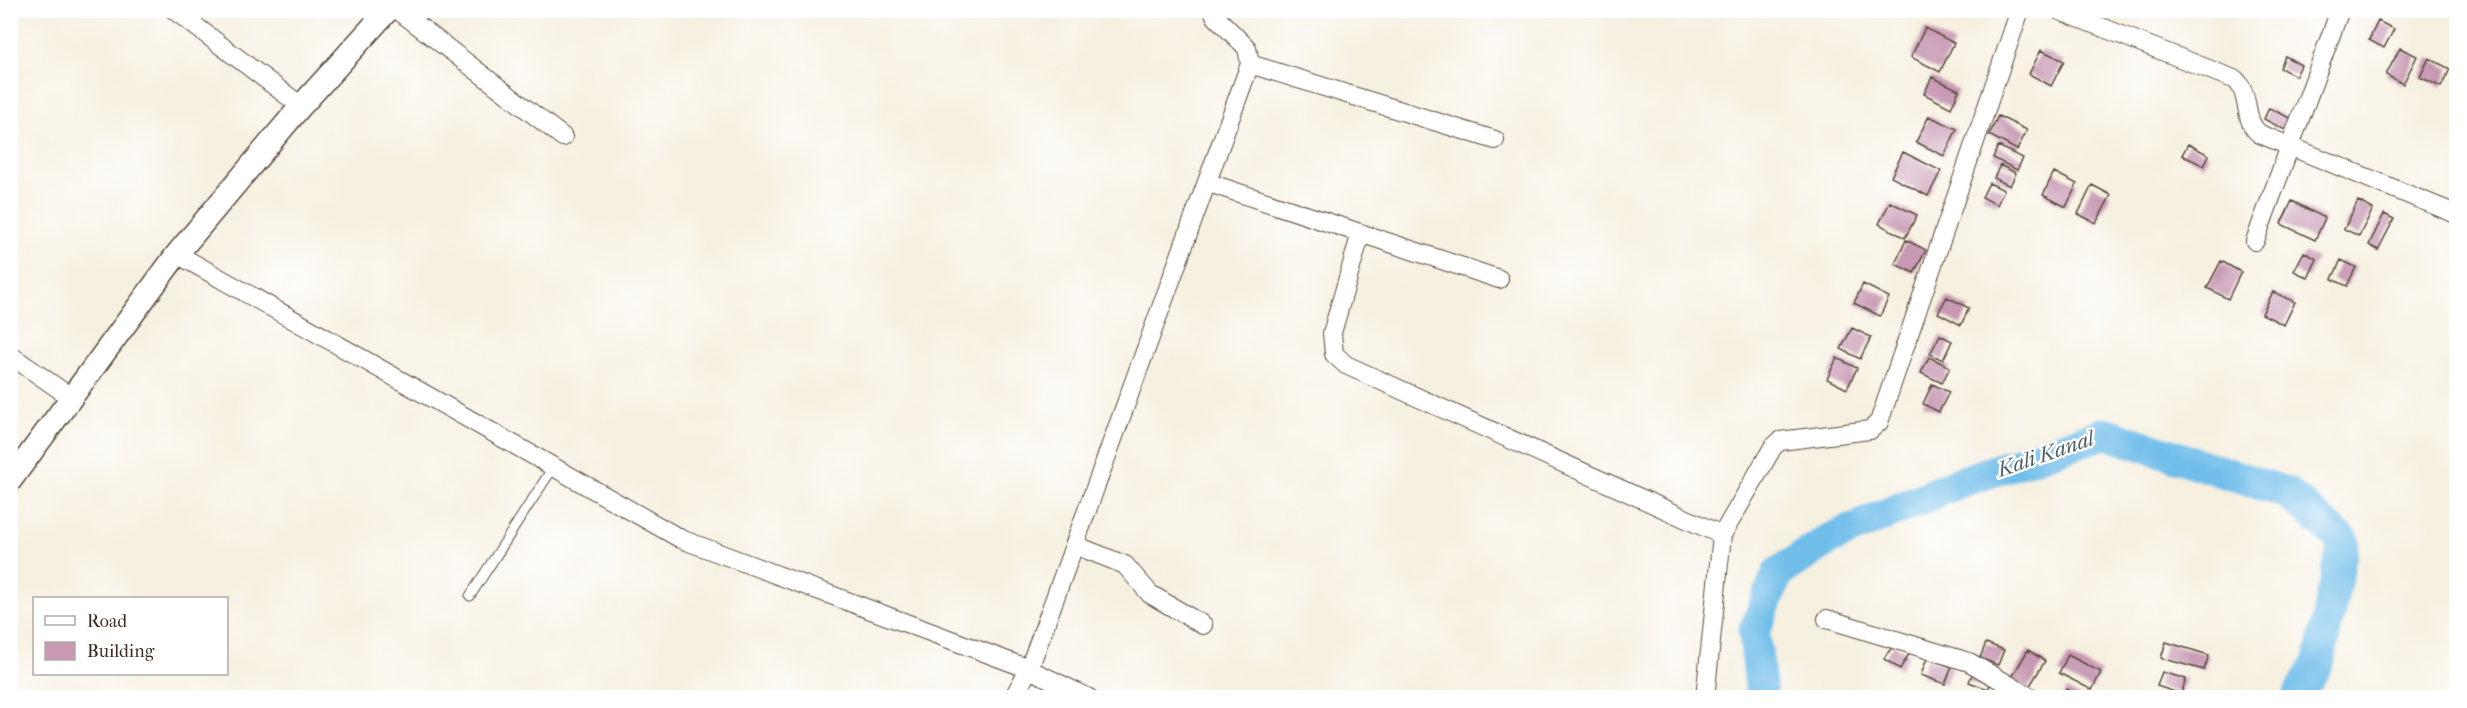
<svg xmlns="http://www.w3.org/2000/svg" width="2467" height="708" font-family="'IM FELL French Canon',serif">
<rect width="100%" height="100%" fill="#fff"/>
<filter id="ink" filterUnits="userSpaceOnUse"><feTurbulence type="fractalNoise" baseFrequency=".0167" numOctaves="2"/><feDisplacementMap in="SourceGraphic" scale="12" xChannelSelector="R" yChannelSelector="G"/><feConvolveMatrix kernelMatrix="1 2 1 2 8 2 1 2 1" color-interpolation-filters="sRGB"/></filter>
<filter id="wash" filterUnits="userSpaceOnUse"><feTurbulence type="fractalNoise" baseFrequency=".008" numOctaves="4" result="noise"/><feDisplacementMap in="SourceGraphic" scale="24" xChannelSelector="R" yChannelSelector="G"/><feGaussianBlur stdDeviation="1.35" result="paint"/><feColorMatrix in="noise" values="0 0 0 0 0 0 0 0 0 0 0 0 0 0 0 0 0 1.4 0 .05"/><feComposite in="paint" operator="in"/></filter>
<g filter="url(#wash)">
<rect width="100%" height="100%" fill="#f6f0e0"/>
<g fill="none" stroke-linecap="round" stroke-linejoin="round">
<path stroke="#6fbdea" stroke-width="32" d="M 1762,698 L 1754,631 L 1778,573 L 1830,539 L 1958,483 L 2105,433 L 2287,493 L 2344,541 L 2319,661 L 2297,698"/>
</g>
<g id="blocks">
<path fill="#c899b3" d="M 2378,21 L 2394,29 L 2384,48 L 2369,40 Z
M 1925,28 L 1954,43 L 1940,72 L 1911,57 Z
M 2400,48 L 2417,56 L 2403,84 L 2386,75 Z
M 2041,50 L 2064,61 L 2051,86 L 2029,74 Z
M 2285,56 L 2301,65 L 2296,76 L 2280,68 Z
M 2429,58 L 2450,69 L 2441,87 L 2420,77 Z
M 1932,77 L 1959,90 L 1951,108 L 1924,94 Z
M 2269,108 L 2297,121 L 2291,133 L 2264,119 Z
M 1929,116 L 1957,129 L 1944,156 L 1916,142 Z
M 1998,116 L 2027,130 L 2017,150 L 1989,135 Z
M 2188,144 L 2209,155 L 2204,166 L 2182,155 Z
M 1998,146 L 2023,158 L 2017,170 L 1993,158 Z
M 1903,152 L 1941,171 L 1928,196 L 1891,177 Z
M 2000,165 L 2016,173 L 2010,186 L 1994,178 Z
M 2054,172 L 2077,184 L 2066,207 L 2043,195 Z
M 1989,183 L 2004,190 L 1997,205 L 1982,197 Z
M 2092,185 L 2111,195 L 2096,223 L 2078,214 Z
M 2292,201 L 2325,218 L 2315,240 L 2281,224 Z
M 2358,201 L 2373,209 L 2359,236 L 2344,229 Z
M 1890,202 L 1917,215 L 1905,238 L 1879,224 Z
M 2384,214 L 2394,219 L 2378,250 L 2369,245 Z
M 1906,240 L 1926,250 L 1914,273 L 1895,264 Z
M 2304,252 L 2317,259 L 2308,278 L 2294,271 Z
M 2341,260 L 2356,267 L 2347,286 L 2332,279 Z
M 2221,261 L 2241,272 L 2228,299 L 2207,288 Z
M 1863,284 L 1889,297 L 1880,316 L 1854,303 Z
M 2273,292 L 2295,302 L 2284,325 L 2262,314 Z
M 1947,297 L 1969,308 L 1961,325 L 1938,313 Z
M 1852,328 L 1871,337 L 1860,359 L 1841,349 Z
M 1940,335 L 1952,341 L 1943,360 L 1930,354 Z
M 1929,357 L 1950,367 L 1942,383 L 1921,373 Z
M 1837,358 L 1857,368 L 1847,389 L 1827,379 Z
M 1932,384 L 1949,392 L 1939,412 L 1923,404 Z
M 2166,642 L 2209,655 L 2204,670 L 2161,658 Z
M 1986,643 L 2004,650 L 1998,665 L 1980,658 Z
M 1894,644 L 1909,654 L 1900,669 L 1884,659 Z
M 2028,650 L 2045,661 L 2026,692 L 2009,682 Z
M 2068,655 L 2101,672 L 2092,690 L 2059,673 Z
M 1927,658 L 1952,667 L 1945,684 L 1921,675 Z
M 1974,670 L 1993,678 L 1988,689 L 1969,682 Z
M 2162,672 L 2186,679 L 2181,694 L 2157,686 Z
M 2066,689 L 2082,698 L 2062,698 Z"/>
</g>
</g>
<g filter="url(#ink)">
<use href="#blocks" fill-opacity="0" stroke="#57483b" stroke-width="1.5"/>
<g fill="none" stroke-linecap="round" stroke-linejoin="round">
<g stroke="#57483b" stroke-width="11">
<path id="service" d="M 470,596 L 554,466"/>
</g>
<g stroke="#57483b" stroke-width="20">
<path id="minor" d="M 174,10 L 301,106
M 398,10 L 563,137
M 2058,10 L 2236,80 C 2251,95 2243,123 2260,134 L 2456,214
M 1250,64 L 1495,140
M 1209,183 L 1499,279
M 1361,233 L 1332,333 L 1334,354 L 1346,365 L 1722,535 L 1705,698
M 2255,241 L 2340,10
M 177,254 L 681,539 L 1029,669 L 1089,698
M 10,355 L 72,398
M 1722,535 L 1773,447 L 1780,441 L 1870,430 L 1879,422 L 2020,10
M 1075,545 L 1125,565 L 1150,594 L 1203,625
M 1827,619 L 1969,662 L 2032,698
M 1013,698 L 1029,669 L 1250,64 L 1247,48 L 1216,17 L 1213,10"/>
</g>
<g stroke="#57483b" stroke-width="25">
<path id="tertiary" d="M 10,481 L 177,254 L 301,106 L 388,10"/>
</g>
<use href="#service" stroke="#fff" stroke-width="9"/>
<use href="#minor" stroke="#fff" stroke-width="18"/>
<use href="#tertiary" stroke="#fff" stroke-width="22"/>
</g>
</g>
<g text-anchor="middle" stroke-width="5" stroke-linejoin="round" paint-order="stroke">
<g font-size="22" font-style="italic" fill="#4d5d65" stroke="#fff">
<text transform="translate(2045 453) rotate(-19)" y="8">Kali Kanal</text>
</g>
</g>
<rect width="2467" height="708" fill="none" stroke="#fff" stroke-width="36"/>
<rect x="33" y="597" width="195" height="78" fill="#ffffff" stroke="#b1aaa5" stroke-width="1.5"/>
<rect x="45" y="616" width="30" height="9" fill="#ffffff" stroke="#b1aaa5" stroke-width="1.5"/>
<text x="87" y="627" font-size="18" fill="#3b2a1e">Road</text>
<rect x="45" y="642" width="30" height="18" fill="#c899b3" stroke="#b1aaa5" stroke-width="1.5"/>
<text x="87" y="657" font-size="18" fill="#3b2a1e">Building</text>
</svg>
